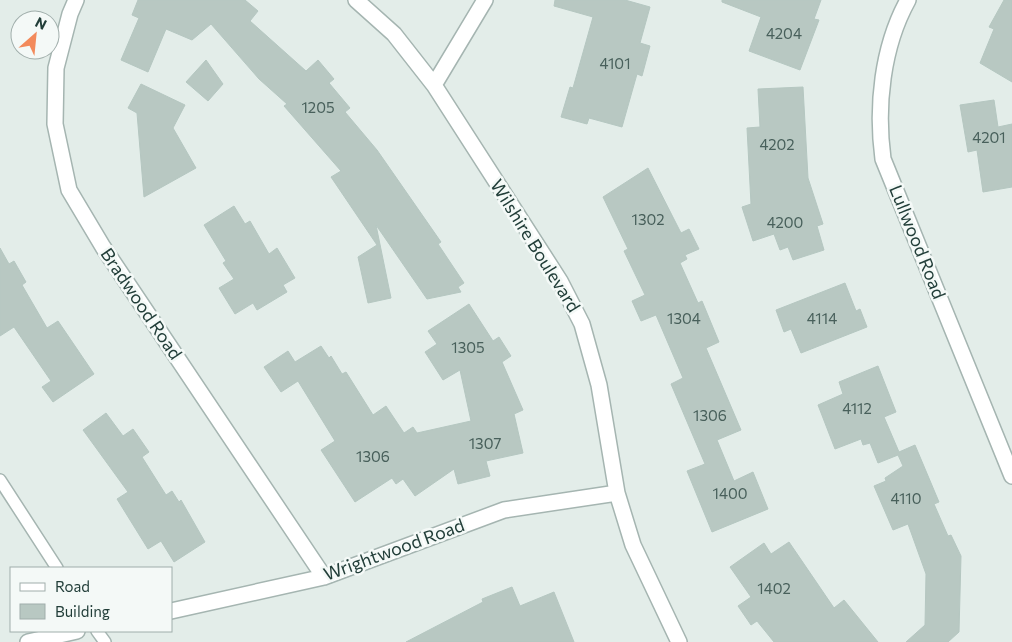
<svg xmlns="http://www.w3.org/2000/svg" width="1012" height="642" font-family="Commissioner,sans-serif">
<rect width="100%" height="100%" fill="#e3ede9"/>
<path fill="#b8c8c2" stroke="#b5c7c1" d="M 138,0 L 245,0 L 258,11 L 250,21 L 306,71 L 318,60 L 334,79 L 329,83 L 350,108 L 345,112 L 377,150 L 441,242 L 438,244 L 464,283 L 458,287 L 461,292 L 427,299 L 376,225 L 391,298 L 368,303 L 358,257 L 377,245 L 331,177 L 341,171 L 284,106 L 287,104 L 259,79 L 211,24 L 192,40 L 166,29 L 148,72 L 121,60 L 139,18 L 132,15 Z
M 555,0 L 625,0 L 650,7 L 640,43 L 650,46 L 642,76 L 637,74 L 622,127 L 589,118 L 587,124 L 561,117 L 570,87 L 573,88 L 593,17 L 554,6 Z
M 722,0 L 821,0 L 814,19 L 819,20 L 800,70 L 749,51 L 761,17 L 722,2 Z
M 1004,0 L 1012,0 L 1012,82 L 980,63 L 994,29 L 989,27 Z
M 206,60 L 223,84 L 208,101 L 186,82 Z
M 141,84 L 185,105 L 173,128 L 196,168 L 144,197 L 137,113 L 128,108 Z
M 803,87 L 808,178 L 823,224 L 817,226 L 824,250 L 793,260 L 788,247 L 780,250 L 774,234 L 753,241 L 742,207 L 751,204 L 747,128 L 760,127 L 758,89 Z
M 994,100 L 998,127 L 1012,124 L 1012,187 L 983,192 L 977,150 L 968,152 L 960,105 Z
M 648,168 L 681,233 L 689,229 L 699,249 L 685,255 L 687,259 L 680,263 L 698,303 L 702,301 L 719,342 L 706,348 L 741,430 L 717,440 L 734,481 L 753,472 L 768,509 L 712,532 L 687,471 L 705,464 L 671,384 L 683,378 L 656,315 L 641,321 L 632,301 L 645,295 L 624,251 L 628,249 L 603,197 Z
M 234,206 L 245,224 L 250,221 L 269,254 L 277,248 L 295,278 L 283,285 L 287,292 L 257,310 L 253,303 L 235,314 L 219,288 L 234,279 L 223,263 L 226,261 L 204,225 Z
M 0,248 L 9,264 L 14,261 L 26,282 L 22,285 L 47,328 L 58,321 L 94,374 L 53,402 L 42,387 L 51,381 L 14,327 L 0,336 Z
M 845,283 L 856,311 L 860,309 L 867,327 L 801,353 L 791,329 L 784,332 L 776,310 Z
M 469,304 L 493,341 L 499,337 L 511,356 L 502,362 L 523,410 L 514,414 L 523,453 L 486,461 L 490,476 L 458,484 L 454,469 L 415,496 L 403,479 L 396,484 L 392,478 L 355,502 L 321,450 L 335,441 L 298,381 L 281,392 L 264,367 L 288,351 L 295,362 L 321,346 L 329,358 L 331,356 L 342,374 L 346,372 L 373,415 L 386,406 L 404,433 L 413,427 L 417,433 L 471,421 L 460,370 L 443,380 L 425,352 L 437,344 L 428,331 Z
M 878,366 L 896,412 L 884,417 L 899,452 L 915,445 L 939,502 L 934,504 L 948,536 L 951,535 L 961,556 L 959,632 L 948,642 L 906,642 L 925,625 L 926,574 L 908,524 L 893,530 L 874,486 L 886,481 L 885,478 L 903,466 L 898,455 L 878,463 L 870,443 L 863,445 L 861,439 L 835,449 L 818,405 L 843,394 L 839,382 Z
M 106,413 L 123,436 L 133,429 L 149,452 L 142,457 L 166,495 L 172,491 L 179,502 L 181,500 L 205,542 L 174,562 L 161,541 L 148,549 L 117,499 L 128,492 L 83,430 Z
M 789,542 L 834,608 L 844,600 L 878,642 L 774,642 L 757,621 L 751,625 L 738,606 L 751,597 L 730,567 L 764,543 L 771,554 Z
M 512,587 L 520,606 L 554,592 L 574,642 L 406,642 L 483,602 L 482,599 Z"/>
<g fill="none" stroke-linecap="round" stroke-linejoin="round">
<g stroke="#a5b5b1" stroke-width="14">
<path id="service" d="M 0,480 L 57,568
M 97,631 L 105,642"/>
</g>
<g stroke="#a5b5b1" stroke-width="18">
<path id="minor" d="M 76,0 L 70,14 L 56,68 L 55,124 L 69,190 L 103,247 L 324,577
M 356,0 L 394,34 L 434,85 L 560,281 L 582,324 L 599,385 L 617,493 L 633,545 L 679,642
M 908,0 C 882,47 876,107 883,159 L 1012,476
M 434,85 L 485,0
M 171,611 L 324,577 L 504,510 L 617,493
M 28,642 L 77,631"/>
</g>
<use href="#service" stroke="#fff" stroke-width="11"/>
<use href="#minor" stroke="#fff" stroke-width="15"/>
</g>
<g text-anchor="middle" stroke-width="5" stroke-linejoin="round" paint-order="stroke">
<g font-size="15" fill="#48605b">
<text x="784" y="39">4204</text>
<text x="615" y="69">4101</text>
<text x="318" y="113">1205</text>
<text x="989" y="143">4201</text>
<text x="777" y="150">4202</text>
<text x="648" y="225">1302</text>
<text x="785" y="228">4200</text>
<text x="684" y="324">1304</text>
<text x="822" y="324">4114</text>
<text x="468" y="353">1305</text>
<text x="857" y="414">4112</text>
<text x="710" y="421">1306</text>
<text x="485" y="449">1307</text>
<text x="373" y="462">1306</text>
<text x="730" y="499">1400</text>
<text x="906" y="504">4110</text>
<text x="774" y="594">1402</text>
</g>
<g font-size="18" fill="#223e39" stroke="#f4f9f7">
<text transform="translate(917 242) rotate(68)" y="6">Lullwood Road</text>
<text transform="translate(535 246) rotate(58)" y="6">Wilshire Boulevard</text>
<text transform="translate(141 304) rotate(56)" y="6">Bradwood Road</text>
<text transform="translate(394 550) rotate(-20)" y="6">Wrightwood Road</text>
</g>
</g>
<rect x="10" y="567" width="162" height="65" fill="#f4f9f7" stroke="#a0aeab"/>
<rect x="20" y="583" width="25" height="8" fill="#ffffff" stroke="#a0aeab"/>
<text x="55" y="592" font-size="15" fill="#223e39">Road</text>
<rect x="20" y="604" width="25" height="15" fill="#b8c8c2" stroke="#a0aeab"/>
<text x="55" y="617" font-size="15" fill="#223e39">Building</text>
<g transform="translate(35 35) rotate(27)"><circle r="24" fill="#f4f9f7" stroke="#a0aeab"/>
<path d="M0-4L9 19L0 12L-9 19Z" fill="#f38a5b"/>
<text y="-8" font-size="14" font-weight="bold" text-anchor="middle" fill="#223e39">N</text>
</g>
</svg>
